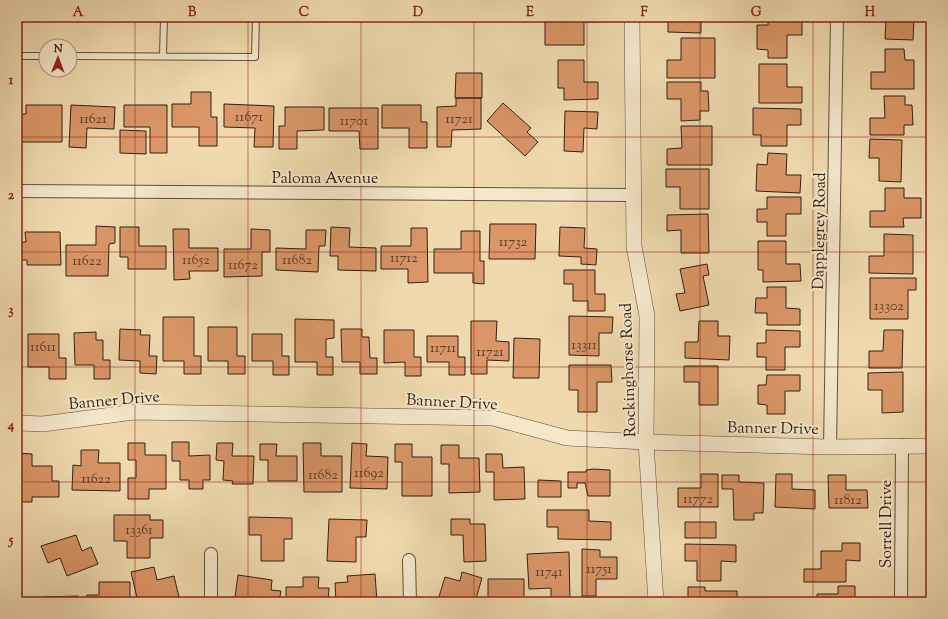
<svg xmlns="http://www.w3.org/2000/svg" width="948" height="619" font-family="'Sorts Mill Goudy',serif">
<rect width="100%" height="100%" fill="#efdaae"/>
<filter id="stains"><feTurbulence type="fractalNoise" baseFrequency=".005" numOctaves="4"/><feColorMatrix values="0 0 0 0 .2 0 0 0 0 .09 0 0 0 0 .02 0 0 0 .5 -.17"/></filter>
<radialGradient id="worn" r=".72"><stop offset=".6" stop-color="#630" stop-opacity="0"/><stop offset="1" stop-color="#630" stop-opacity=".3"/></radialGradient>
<path fill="#da9668" stroke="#332119" d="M 284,17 L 368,17 L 368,19 L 284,20 Z
M 377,17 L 463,17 L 463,20 L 377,20 Z
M 485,17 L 503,17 L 503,18 L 485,18 Z
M 504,17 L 521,17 L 521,18 L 504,18 Z
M 545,17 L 598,17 L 598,22 L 584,22 L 584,45 L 545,45 Z
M 668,17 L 701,17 L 701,33 L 668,32 Z
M 871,17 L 914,17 L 913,40 L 885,39 L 886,19 Z
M 768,19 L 802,19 L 802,35 L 787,35 L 787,58 L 768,58 L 768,50 L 757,49 L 757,25 L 768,25 Z
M 681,38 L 715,38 L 715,78 L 667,78 L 667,60 L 681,60 Z
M 885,49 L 904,49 L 905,60 L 914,60 L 914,89 L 871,89 L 871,72 L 885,72 Z
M 558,60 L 584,60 L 584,82 L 598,82 L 598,99 L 564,100 L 564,88 L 558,88 Z
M 759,64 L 787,64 L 787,87 L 802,87 L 802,103 L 759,103 Z
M 456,73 L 482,73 L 482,98 L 455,98 Z
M 667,82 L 701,82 L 701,91 L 708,91 L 709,111 L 700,111 L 700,120 L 681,121 L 681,99 L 667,99 Z
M 191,92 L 211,92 L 211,117 L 217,117 L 217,146 L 199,146 L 199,127 L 172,127 L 172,104 L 191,104 Z
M 884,96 L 905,96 L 905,105 L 912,105 L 913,125 L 904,125 L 904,135 L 870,135 L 870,118 L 885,118 Z
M 456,98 L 481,98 L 481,129 L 452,130 L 451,147 L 437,147 L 437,107 L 456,106 Z
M 503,103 L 531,128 L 527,132 L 538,142 L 525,156 L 487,121 Z
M 224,104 L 274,106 L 273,147 L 254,147 L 255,128 L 224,127 Z
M 26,105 L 62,105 L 62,142 L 17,142 L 17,114 L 26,114 Z
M 71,105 L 115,107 L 114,129 L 87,128 L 86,148 L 69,147 Z
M 124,105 L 167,105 L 167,153 L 150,153 L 150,127 L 124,127 Z
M 382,105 L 421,105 L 421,122 L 427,122 L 427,148 L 409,148 L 409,128 L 382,128 Z
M 285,107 L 324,107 L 324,130 L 297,131 L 297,149 L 279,149 L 279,126 L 285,126 Z
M 329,108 L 378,108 L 378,149 L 360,149 L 359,131 L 329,131 Z
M 753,108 L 801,109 L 801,125 L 787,125 L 787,146 L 761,146 L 761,135 L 753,135 Z
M 565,111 L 598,112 L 597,129 L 584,128 L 583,152 L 564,151 Z
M 681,126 L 712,126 L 712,165 L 667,165 L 667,149 L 682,148 Z
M 120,130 L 146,131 L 146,154 L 120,153 Z
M 870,139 L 902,140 L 901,182 L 879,181 L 879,158 L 869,158 Z
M 768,153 L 787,154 L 786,175 L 801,175 L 800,193 L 756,191 L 757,164 L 767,165 Z
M 666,169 L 709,169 L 709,209 L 680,209 L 680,187 L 666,187 Z
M 885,188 L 904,188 L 904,198 L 921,198 L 921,218 L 903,218 L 904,227 L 870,227 L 870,211 L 885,211 Z
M 767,197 L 801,197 L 801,214 L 786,214 L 786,236 L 767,236 L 767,222 L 757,222 L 757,209 L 767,209 Z
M 708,214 L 709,253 L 681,253 L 681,230 L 667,231 L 667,215 Z
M 490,224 L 536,224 L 535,259 L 489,259 Z
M 96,226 L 115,227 L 115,243 L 109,244 L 108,276 L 66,276 L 66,245 L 96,245 Z
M 120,227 L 139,227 L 139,246 L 166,246 L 166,269 L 128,269 L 128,257 L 120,257 Z
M 331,227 L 350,228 L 349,247 L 376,248 L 376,271 L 338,270 L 338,256 L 330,256 Z
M 560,227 L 585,228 L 584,248 L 597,249 L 596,265 L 581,264 L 581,257 L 559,256 Z
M 411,228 L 427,228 L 428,282 L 408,283 L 408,269 L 381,269 L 381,246 L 411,246 Z
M 173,229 L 189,229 L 189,248 L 218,248 L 218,271 L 189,271 L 190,279 L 174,280 Z
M 251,229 L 270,230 L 270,252 L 262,252 L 262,276 L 224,277 L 224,249 L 251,249 Z
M 306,230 L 326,230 L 325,246 L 319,246 L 318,272 L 276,270 L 276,248 L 306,249 Z
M 461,231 L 480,231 L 480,261 L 484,261 L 484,284 L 473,283 L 473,273 L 434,273 L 434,249 L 461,249 Z
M 25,232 L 60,232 L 61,265 L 27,265 L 27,260 L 17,260 L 17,242 L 26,242 Z
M 884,234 L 913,235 L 913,274 L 869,273 L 869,256 L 884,256 Z
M 758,241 L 786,241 L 786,264 L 800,264 L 801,281 L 763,282 L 763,270 L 758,270 Z
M 707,264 L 709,275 L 703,276 L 709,305 L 680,311 L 676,294 L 685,293 L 680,269 Z
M 564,270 L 595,270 L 595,294 L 605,294 L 605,311 L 588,311 L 588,301 L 573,301 L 573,284 L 564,284 Z
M 870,278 L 916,278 L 916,290 L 908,290 L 908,319 L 870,319 Z
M 767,287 L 786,287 L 786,308 L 800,309 L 800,325 L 767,325 L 767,313 L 755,313 L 756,298 L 767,298 Z
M 569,316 L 613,317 L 612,333 L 599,333 L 599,356 L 569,355 Z
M 163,317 L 194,317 L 194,356 L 201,356 L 201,374 L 184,374 L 184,361 L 163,361 Z
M 295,319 L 334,320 L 334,338 L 326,339 L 326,357 L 333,357 L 333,375 L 317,375 L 317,362 L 295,362 Z
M 471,321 L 497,321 L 496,341 L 509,342 L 509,361 L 487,360 L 487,374 L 471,374 Z
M 699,321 L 718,321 L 718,336 L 730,336 L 729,360 L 685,358 L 685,342 L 698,342 Z
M 208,327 L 237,327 L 237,356 L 245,356 L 245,374 L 228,374 L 228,361 L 208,361 Z
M 120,329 L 141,330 L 140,335 L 150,335 L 149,356 L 157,356 L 156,374 L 140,373 L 140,361 L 119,360 Z
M 341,329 L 362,329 L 362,337 L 369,337 L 370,358 L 377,358 L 377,374 L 360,374 L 360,362 L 342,362 Z
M 384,330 L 414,330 L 414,357 L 421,357 L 421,376 L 405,376 L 405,362 L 384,363 Z
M 766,330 L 800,331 L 800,347 L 785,347 L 785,370 L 766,370 L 766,357 L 757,357 L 757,343 L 766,343 Z
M 884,330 L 903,330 L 902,368 L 869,368 L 869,351 L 883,351 Z
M 96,332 L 96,340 L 103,340 L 103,360 L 110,360 L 110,379 L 94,379 L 94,365 L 75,365 L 74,333 Z
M 28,334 L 59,334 L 59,358 L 66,358 L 66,379 L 49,379 L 49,367 L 28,367 Z
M 252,334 L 282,334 L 282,356 L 289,356 L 289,375 L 273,375 L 273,361 L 252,361 Z
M 427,336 L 458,336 L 458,357 L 465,357 L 465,375 L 449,375 L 449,362 L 427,362 Z
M 514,338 L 540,339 L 539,378 L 513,378 Z
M 569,365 L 611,365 L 612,382 L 597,382 L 597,412 L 578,412 L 578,390 L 569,390 Z
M 684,366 L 718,366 L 718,405 L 699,405 L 699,382 L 684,382 Z
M 17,367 L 18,367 L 18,385 L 17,385 Z
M 903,372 L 903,412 L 882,413 L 882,390 L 868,390 L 868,373 Z
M 767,375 L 800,375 L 800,391 L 785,391 L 785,414 L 767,414 L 767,405 L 758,404 L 758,385 L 766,385 Z
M 172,442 L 189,442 L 189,456 L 210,455 L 210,480 L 203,480 L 203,489 L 189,489 L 189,480 L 180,480 L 180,461 L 172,461 Z
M 128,443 L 145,443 L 145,455 L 166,455 L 166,489 L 149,489 L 149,499 L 128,499 L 128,478 L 136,478 L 136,460 L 128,460 Z
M 217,443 L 233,443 L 232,456 L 254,456 L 253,484 L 232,484 L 233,481 L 223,480 L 224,461 L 216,460 Z
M 303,443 L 321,443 L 321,456 L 342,456 L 342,492 L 304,492 Z
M 352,443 L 367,444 L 366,456 L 388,457 L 387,489 L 350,488 Z
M 260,444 L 277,444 L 276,456 L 297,456 L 297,481 L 268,481 L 268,460 L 260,460 Z
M 395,444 L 412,444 L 412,457 L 432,457 L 432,496 L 402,496 L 402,462 L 395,462 Z
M 441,445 L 459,445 L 459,458 L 479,458 L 480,492 L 449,493 L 449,464 L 441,464 Z
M 81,450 L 99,450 L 98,463 L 120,463 L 120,491 L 72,490 L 73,465 L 81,466 Z
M 17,453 L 32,454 L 32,466 L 52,466 L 52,481 L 59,481 L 59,497 L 32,497 L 32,502 L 17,502 Z
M 486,454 L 502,454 L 503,468 L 524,467 L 525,499 L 494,500 L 494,472 L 486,472 Z
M 593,469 L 610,470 L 610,496 L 588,496 L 585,483 L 577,483 L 577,488 L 568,488 L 568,472 L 586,472 L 586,470 Z
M 701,474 L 718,474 L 718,507 L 678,507 L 678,488 L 701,488 Z
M 776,474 L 792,474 L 792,489 L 815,490 L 815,509 L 775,507 Z
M 722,475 L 739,475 L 739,482 L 764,483 L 763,513 L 754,513 L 754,520 L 734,520 L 733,489 L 722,489 Z
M 828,475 L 846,475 L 846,490 L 867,490 L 868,508 L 829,508 Z
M 538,480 L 561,481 L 561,497 L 538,497 Z
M 547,510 L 589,510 L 589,521 L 611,522 L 611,540 L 558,539 L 558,527 L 547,527 Z
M 114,515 L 150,515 L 150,520 L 163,520 L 163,538 L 150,538 L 150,558 L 127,558 L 127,541 L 114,541 Z
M 249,517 L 292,518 L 292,539 L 284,539 L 284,561 L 261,561 L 261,535 L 249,535 Z
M 329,519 L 367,520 L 366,537 L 356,537 L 356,562 L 327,561 Z
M 451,519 L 470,519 L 470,524 L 485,524 L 486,561 L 464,562 L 463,535 L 451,535 Z
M 685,522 L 716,522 L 716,538 L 685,538 Z
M 76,535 L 82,551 L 91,547 L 98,564 L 67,576 L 60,558 L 48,563 L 41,546 Z
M 842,543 L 860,543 L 860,561 L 846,560 L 846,582 L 804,582 L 804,569 L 821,569 L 821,551 L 842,551 Z
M 685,544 L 736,545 L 736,562 L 721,561 L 721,581 L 697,581 L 697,561 L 685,561 Z
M 582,549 L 600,550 L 600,557 L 617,557 L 617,579 L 596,579 L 596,596 L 582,596 Z
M 569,552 L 570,600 L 551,601 L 551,588 L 529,589 L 527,554 Z
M 154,567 L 157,580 L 174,576 L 179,597 L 159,602 L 138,602 L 131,572 Z
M 462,572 L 482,578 L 475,602 L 446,602 L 438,600 L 445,577 L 460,581 Z
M 375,574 L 377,602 L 336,602 L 335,583 L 348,582 L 347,576 Z
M 238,575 L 272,580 L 271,590 L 281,591 L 279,602 L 237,602 L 237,597 L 235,597 Z
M 303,577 L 319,577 L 318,588 L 329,588 L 328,602 L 286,602 L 286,587 L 303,587 Z
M 488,579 L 524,579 L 524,602 L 488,602 Z
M 99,582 L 130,582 L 130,602 L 87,602 L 87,595 L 99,595 Z
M 838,586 L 855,586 L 855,602 L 810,602 L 817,602 L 817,594 L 838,594 Z
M 688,587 L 705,587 L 705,591 L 737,591 L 737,602 L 688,602 Z
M 78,596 L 79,602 L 43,602 L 43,597 Z"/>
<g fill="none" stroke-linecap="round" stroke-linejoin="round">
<g stroke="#624f3e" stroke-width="8">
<path id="service" d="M 17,56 L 46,56
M 70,56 L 255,57 L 256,17
M 163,56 L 164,17"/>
</g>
<g stroke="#624f3e" stroke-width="14">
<path id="minor" d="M 17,191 L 633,195
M 830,447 L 837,17
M 211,554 L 211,602
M 409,560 L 410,602
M 901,602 L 902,445"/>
</g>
<g stroke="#624f3e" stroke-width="16">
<path id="tertiary" d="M 632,17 L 634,246 L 647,316 L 646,442 L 656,602
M 17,423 L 43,424 L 134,412 L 493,418 L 567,438 L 646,442 L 830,447 L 931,446"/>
</g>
<use href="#service" stroke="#f5e7ca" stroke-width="6"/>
<use href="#minor" stroke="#f5e7ca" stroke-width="12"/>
<use href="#tertiary" stroke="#f5e7ca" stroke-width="15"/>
</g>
<path fill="none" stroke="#8f2418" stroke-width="1" stroke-opacity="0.55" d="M 135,17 L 135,602M 248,17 L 248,602M 361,17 L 361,602M 474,17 L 474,602M 587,17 L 587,602M 700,17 L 700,602M 813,17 L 813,602M 17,137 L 931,137M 17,252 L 931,252M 17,367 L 931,367M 17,482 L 931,482"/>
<g text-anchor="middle" stroke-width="4" stroke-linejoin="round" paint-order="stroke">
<g font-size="14" fill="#5d3e2d">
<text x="249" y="121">11671</text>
<text x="93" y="123">11621</text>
<text x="459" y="123">11721</text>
<text x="354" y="125">11701</text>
<text x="513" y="246">11732</text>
<text x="404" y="262">11712</text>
<text x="196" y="264">11652</text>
<text x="297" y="264">11682</text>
<text x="87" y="265">11622</text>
<text x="243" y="269">11672</text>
<text x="889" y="310">13302</text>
<text x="584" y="349">13311</text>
<text x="43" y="351">11611</text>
<text x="443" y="352">11711</text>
<text x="490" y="356">11721</text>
<text x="369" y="477">11692</text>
<text x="323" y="479">11682</text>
<text x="96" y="483">11622</text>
<text x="698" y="503">11772</text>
<text x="848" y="504">11812</text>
<text x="139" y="534">13361</text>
<text x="599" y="573">11751</text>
<text x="549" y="576">11741</text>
</g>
<g font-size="16" fill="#332119" stroke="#f5e7ca">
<text x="325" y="183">Paloma Avenue</text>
<text transform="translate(818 231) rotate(-89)" y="6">Dapplegrey Road</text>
<text transform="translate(627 370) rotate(-92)" y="6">Rockinghorse Road</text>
<text transform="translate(114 399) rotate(-5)" y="6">Banner Drive</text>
<text transform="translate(452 401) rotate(3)" y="6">Banner Drive</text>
<text transform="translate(773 427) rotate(1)" y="6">Banner Drive</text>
<text transform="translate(885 524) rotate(-90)" y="6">Sorrell Drive</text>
</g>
</g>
<rect width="948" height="619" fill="none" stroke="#efdaae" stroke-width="44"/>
<g transform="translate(58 58) rotate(1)"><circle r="19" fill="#f5e7ca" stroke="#a79883"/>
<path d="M0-3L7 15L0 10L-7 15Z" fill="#8f2418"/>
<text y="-6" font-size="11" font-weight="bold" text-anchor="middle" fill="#332119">N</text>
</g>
<rect x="22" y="22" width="904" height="575" fill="none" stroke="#8f2418" stroke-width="1.5"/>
<g font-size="13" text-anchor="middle" font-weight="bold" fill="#8f2418">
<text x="78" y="16">A</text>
<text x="192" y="16">B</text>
<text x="304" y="16">C</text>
<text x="418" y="16">D</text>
<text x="530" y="16">E</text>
<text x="644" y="16">F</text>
<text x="756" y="16">G</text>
<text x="870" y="16">H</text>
<text x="11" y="84">1</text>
<text x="11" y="199">2</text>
<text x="11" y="314">3</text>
<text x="11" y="429">4</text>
<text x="11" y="544">5</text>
</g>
<rect width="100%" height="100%" filter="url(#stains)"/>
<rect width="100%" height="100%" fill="url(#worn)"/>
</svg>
